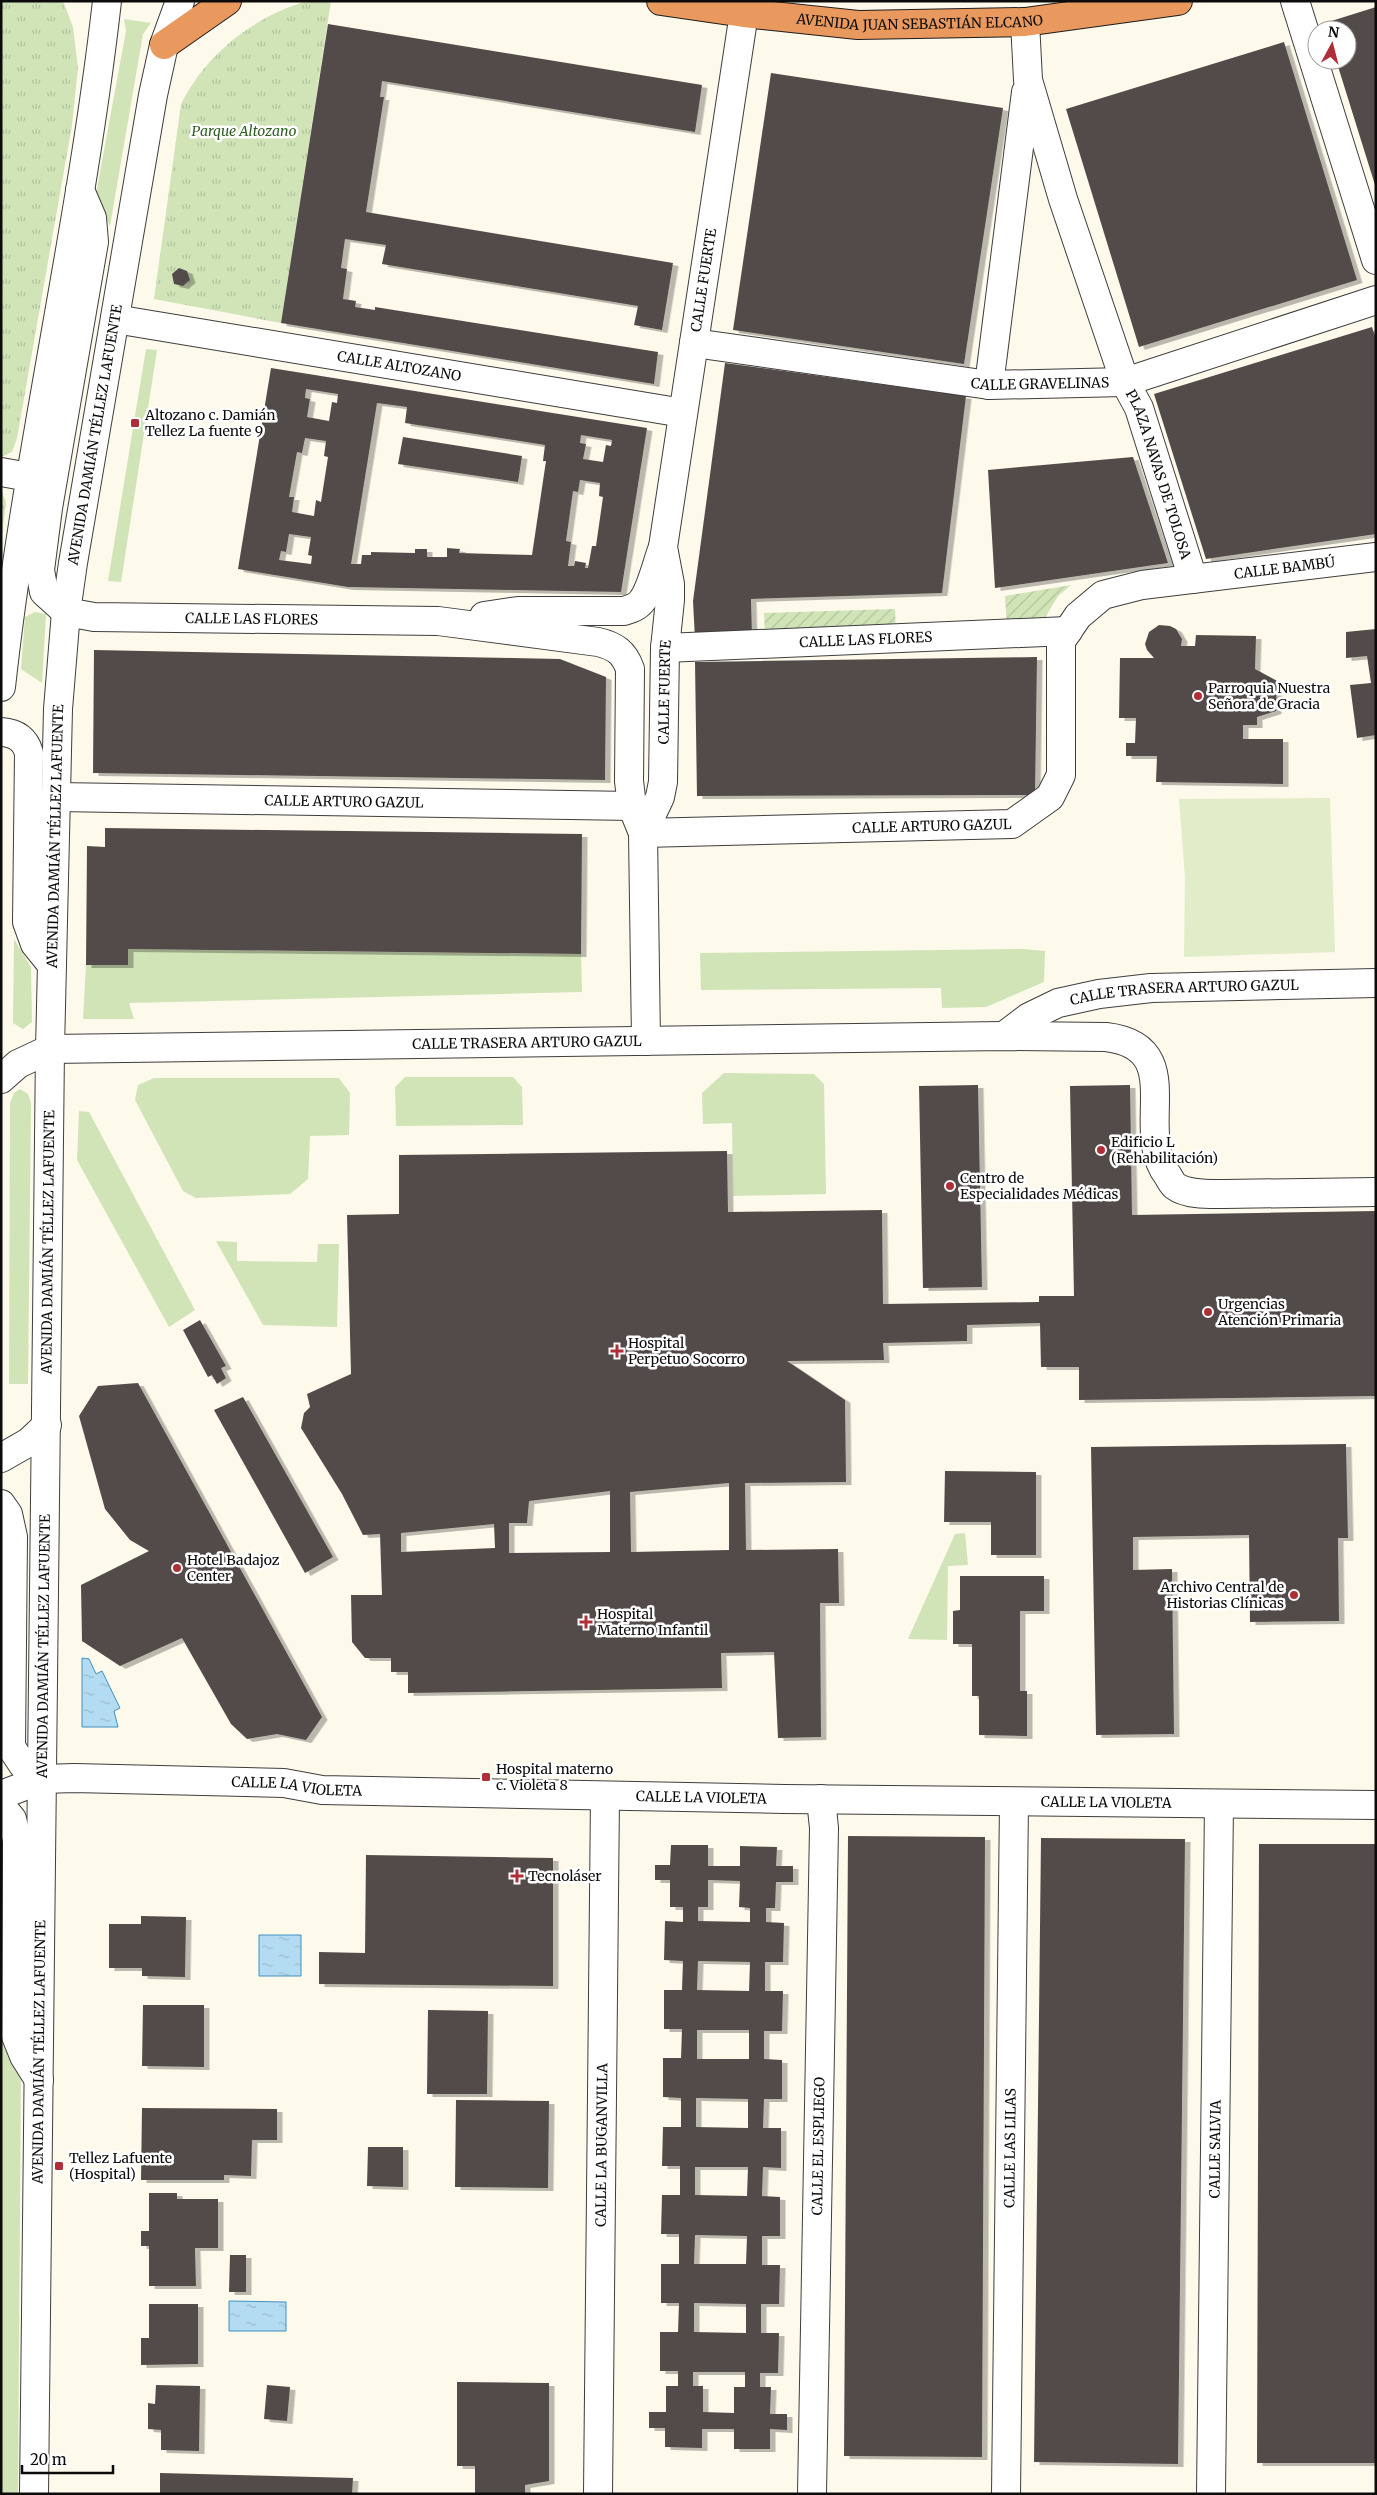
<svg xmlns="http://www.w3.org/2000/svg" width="1377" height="2495" font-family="Merriweather,serif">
<defs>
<pattern id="park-tufts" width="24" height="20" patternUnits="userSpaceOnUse" patternTransform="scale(1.25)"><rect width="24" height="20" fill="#d0e4b8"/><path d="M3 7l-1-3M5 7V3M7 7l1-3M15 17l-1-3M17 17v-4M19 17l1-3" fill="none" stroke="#b1c29d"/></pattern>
<pattern id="garden-furrows" width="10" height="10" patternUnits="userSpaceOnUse" patternTransform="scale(1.25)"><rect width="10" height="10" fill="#d0e4b8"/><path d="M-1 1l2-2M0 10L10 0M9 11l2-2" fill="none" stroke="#b1c29d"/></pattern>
<pattern id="water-ripples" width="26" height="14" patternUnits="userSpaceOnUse" patternTransform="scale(1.25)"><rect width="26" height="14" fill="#b3dbf1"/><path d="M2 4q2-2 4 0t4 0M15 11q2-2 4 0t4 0" fill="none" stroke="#99bbcd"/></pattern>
<filter id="shadow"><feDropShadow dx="5.5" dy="3" stdDeviation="0" flood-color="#0004"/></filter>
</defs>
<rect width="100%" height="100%" fill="#fdf9eb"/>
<path fill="#d0e4b8" d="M 124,19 L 151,23 L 143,34 L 110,226 L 95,199 L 126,31 Z
M 146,349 L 157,350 L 121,582 L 108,581 Z
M 35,612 L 46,614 L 42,683 L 21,669 L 25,617 Z
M 14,939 L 31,967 L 32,1022 L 23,1029 L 13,1023 Z
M 128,949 L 581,954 L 582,992 L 129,1003 L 134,1019 L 83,1019 L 86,965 L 127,965 Z
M 1023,949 L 1045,951 L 1044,982 L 986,1007 L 942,1008 L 941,988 L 701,990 L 700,953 Z
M 724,1073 L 814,1074 L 824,1084 L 826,1194 L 733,1196 L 732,1123 L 703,1124 L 702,1093 Z
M 405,1077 L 513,1077 L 522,1087 L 523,1125 L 396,1126 L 395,1087 Z
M 154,1078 L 339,1078 L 350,1093 L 349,1135 L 310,1136 L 308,1179 L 290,1194 L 196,1198 L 183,1191 L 135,1100 L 138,1085 Z
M 20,1089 L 28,1094 L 31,1103 L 28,1384 L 9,1384 L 10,1103 L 14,1093 Z
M 79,1111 L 89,1112 L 195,1310 L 169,1327 L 77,1160 Z
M 216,1241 L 237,1242 L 237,1261 L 317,1262 L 318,1244 L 339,1244 L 337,1327 L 263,1325 Z
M 965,1533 L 968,1565 L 948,1566 L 947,1640 L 908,1639 L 955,1534 Z
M 1,2041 L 6,2042 L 21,2071 L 18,2494 L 1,2494 Z"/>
<path fill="url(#park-tufts)" d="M 1,1 L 63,1 L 73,27 L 78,68 L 72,125 L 17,438 L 12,452 L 1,457 Z
M 307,1 L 331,1 L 281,323 L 154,299 L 181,104 C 206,54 253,17 307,1 Z
M 1,490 L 6,502 L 1,542 Z"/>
<path fill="url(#garden-furrows)" d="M 1071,585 L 1058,596 L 1040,626 L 1007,628 L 1005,596 Z
M 895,609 L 896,632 L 765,637 L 764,613 Z"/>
<path fill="#e1ecc9" d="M 1330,798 L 1335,952 L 1184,957 L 1185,877 L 1179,799 Z"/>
<path fill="url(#water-ripples)" stroke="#4091c2" d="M 82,1658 L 89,1659 L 96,1674 L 102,1671 L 120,1708 L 114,1711 L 118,1727 L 82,1727 Z
M 259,1935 L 301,1935 L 301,1976 L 259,1976 Z
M 229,2301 L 286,2302 L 286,2331 L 229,2331 Z"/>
<path fill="#534c48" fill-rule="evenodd" filter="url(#shadow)" d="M 1376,7 L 1376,185 L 1375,185 L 1336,60 L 1347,60 L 1347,30 L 1327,30 L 1325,23 Z
M 328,24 L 702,85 L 695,132 L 382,81 L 380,97 L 384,97 L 366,212 L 673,263 L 662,330 L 634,325 L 638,306 L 382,264 L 386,245 L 345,239 L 341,268 L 347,269 L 343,299 L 356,301 L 355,307 L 375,310 L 375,307 L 658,352 L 654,384 L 281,323 Z
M 1284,42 L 1357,280 L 1139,347 L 1066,109 Z
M 771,73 L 1003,108 L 964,364 L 733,330 Z
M 179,268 L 187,271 L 190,280 L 183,286 L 174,284 L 172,274 Z
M 1372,327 L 1376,339 L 1376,534 L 1206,559 L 1154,394 Z
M 725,363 L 966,396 L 942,593 L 751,599 L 752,637 L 695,639 L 693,601 Z
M 271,368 L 647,428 L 621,592 L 348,587 L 238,569 ZM 306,389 L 338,394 L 337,403 L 332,402 L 329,421 L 307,417 L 310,399 L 305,398 ZM 377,403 L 407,407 L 405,423 L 545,445 L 543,461 L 546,461 L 532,555 L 459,553 L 460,549 L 447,548 L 447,557 L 427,557 L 427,549 L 415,549 L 415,553 L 371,552 L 371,555 L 362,555 L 361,564 L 351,564 ZM 581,435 L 612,440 L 611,446 L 606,445 L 603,462 L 583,459 L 586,444 L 580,443 ZM 305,438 L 326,441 L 324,456 L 328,457 L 321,502 L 316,500 L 314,516 L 292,512 L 294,497 L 289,497 L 297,452 L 302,453 ZM 580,480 L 600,483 L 599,496 L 603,497 L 596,546 L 592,546 L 588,568 L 585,568 L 586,563 L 575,561 L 574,566 L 568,566 L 571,542 L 566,541 L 573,491 L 578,492 ZM 289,534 L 311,537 L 308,555 L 312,556 L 311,564 L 279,560 L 281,551 L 286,552 Z
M 403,437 L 522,456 L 518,482 L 398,464 Z
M 1133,457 L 1168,563 L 995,588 L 988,470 Z
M 1159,625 L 1170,626 L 1176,629 L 1182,639 L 1181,646 L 1195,646 L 1196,635 L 1256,636 L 1255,669 L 1277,681 L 1276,711 L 1257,717 L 1257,725 L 1243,725 L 1243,739 L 1283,739 L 1283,784 L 1156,782 L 1157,756 L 1126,756 L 1126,743 L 1135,743 L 1136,718 L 1119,718 L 1120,658 L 1154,658 L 1147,650 L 1145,644 L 1149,632 Z
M 1376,629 L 1376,735 L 1357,738 L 1350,685 L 1371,683 L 1367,656 L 1346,658 L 1346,632 Z
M 94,650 L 560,659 L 606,677 L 605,780 L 93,773 Z
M 1037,657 L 1035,795 L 697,796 L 695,662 Z
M 105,828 L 582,834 L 581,954 L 128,949 L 128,965 L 86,965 L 87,846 L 105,847 Z
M 978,1085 L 982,1287 L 923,1288 L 919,1086 Z
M 1130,1085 L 1132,1215 L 1376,1211 L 1376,1396 L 1079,1400 L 1079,1367 L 1041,1367 L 1040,1323 L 967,1325 L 967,1341 L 883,1343 L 884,1360 L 787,1361 L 845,1400 L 846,1482 L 745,1483 L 746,1550 L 838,1549 L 839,1603 L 820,1603 L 821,1737 L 778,1738 L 774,1652 L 721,1653 L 722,1688 L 408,1693 L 408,1672 L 391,1672 L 391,1658 L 365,1658 L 352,1642 L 351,1595 L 382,1595 L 380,1534 L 363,1535 L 342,1494 L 301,1428 L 304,1413 L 310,1407 L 307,1394 L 351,1374 L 347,1215 L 399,1214 L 399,1155 L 727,1151 L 728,1212 L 882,1210 L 883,1304 L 1039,1302 L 1039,1296 L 1074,1296 L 1070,1086 ZM 729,1483 L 729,1550 L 631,1552 L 630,1492 ZM 610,1491 L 610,1552 L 509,1553 L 509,1523 L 527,1523 L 529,1501 ZM 494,1524 L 495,1548 L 401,1552 L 401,1533 Z
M 200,1320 L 226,1366 L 221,1368 L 226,1378 L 217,1384 L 212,1375 L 208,1377 L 183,1330 Z
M 138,1383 L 322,1717 L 306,1740 L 277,1734 L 247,1739 L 231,1724 L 182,1638 L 120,1666 L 82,1641 L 81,1585 L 149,1551 L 130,1540 L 105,1509 L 79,1416 L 98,1386 Z
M 243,1397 L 333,1557 L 305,1573 L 214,1410 Z
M 1346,1444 L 1348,1538 L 1338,1538 L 1339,1621 L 1250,1622 L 1249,1535 L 1133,1537 L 1133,1570 L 1172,1569 L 1174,1734 L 1096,1735 L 1091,1447 Z
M 945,1471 L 1036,1472 L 1036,1555 L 991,1555 L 991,1522 L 944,1522 Z
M 960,1576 L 1044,1576 L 1044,1611 L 1020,1611 L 1020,1691 L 1027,1691 L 1027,1736 L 979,1735 L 979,1696 L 972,1696 L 972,1644 L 953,1644 L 953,1611 L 960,1610 Z
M 848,1836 L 985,1837 L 982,2457 L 844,2456 Z
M 1041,1838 L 1185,1839 L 1178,2464 L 1034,2462 Z
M 1259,1844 L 1376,1844 L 1376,2463 L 1257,2463 Z
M 671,1845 L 708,1845 L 708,1866 L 740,1866 L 740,1846 L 777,1847 L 776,1866 L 793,1866 L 793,1882 L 776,1882 L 775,1908 L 766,1908 L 766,1922 L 784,1923 L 783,1962 L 765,1962 L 765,1991 L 783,1991 L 782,2031 L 764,2031 L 764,2059 L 782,2060 L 782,2099 L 764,2099 L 763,2128 L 781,2128 L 781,2168 L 763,2167 L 762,2196 L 780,2197 L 780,2236 L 762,2236 L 762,2265 L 780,2265 L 779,2304 L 761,2304 L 761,2333 L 779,2333 L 778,2373 L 760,2373 L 760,2387 L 771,2387 L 770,2414 L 787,2414 L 787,2430 L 770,2429 L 770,2449 L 734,2449 L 734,2429 L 702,2429 L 702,2448 L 665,2447 L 665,2428 L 649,2428 L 649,2412 L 666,2412 L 666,2386 L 678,2386 L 678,2371 L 660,2371 L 660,2332 L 678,2332 L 679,2303 L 661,2303 L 661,2264 L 679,2264 L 679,2234 L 661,2234 L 662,2195 L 680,2195 L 680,2166 L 662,2166 L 663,2127 L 681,2127 L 681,2098 L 663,2097 L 663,2058 L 681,2058 L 682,2029 L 664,2029 L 664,1990 L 682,1990 L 683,1961 L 664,1960 L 665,1921 L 683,1922 L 683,1907 L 670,1907 L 670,1880 L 655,1880 L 655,1865 L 670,1865 ZM 708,1880 L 740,1881 L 739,1907 L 750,1908 L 750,1922 L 698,1921 L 698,1907 L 708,1907 ZM 698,1961 L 750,1962 L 749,1991 L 697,1990 ZM 697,2030 L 749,2030 L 749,2059 L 697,2059 ZM 696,2098 L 748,2099 L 748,2128 L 696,2127 ZM 695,2167 L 748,2167 L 747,2196 L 695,2195 ZM 695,2235 L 747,2236 L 746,2264 L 694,2264 ZM 694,2303 L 746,2304 L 746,2333 L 694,2332 ZM 693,2372 L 745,2372 L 745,2387 L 734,2387 L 734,2413 L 703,2412 L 703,2386 L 693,2386 Z
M 366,1855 L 553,1858 L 553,1986 L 319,1984 L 319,1952 L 365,1953 Z
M 141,1916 L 186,1917 L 185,1977 L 142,1976 L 142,1968 L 109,1968 L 109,1924 L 141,1924 Z
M 143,2005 L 204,2005 L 204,2067 L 142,2066 Z
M 428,2010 L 488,2011 L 487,2094 L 427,2094 Z
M 456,2100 L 549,2101 L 548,2188 L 455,2187 Z
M 142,2108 L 277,2109 L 277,2140 L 252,2140 L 251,2176 L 224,2175 L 224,2180 L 141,2180 Z
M 368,2147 L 403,2147 L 403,2187 L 367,2186 Z
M 149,2193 L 177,2193 L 177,2199 L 218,2199 L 218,2248 L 195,2248 L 196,2286 L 149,2286 L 149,2246 L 141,2246 L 141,2231 L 149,2231 Z
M 230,2255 L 246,2255 L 246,2292 L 229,2292 Z
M 149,2304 L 198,2304 L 198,2364 L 141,2365 L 141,2338 L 149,2338 Z
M 457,2382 L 549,2383 L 549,2481 L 525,2485 L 525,2494 L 475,2494 L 475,2466 L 457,2466 Z
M 156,2385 L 200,2386 L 199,2451 L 161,2450 L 161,2430 L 148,2429 L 148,2403 L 155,2404 Z
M 267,2385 L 290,2387 L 287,2421 L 264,2419 Z
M 160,2473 L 353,2478 L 352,2494 L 160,2494 Z"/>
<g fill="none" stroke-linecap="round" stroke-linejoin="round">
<g stroke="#3e3e3e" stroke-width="30">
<g id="minor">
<path d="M 1295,1 L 1376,260"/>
<path id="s1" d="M 1025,22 L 1028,80 L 1063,199 L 1125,382 L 1139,408 L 1193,579"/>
<path id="s2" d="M 115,319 L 683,413"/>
<path id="s3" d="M 694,343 L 989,385 L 1125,382 L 1376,300"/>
<path d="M 989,385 L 1026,92"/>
<path d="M 1,472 L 29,477 L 41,491"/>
<path id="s4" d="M 66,612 L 94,617 L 438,621 L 598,642 C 615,646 624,652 630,669 L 629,781 L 632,806 L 643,833 L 646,1041"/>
<path d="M 66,612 L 44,592 L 40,570 L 48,508 L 94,242 L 92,218 L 80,190"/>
<path d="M 484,616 L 518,611 L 624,611 C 630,609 637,607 641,602 C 651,591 657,562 663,547"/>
<path id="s5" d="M 665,648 L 1068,631"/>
<path d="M 1,687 C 26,457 81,231 107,1"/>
<path d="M 1,732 C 16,733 25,739 29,753 L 27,922 L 35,944 L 52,965"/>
<path id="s6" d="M 56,797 L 632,806"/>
<path id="s7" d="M 643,833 L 1012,824 L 1050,797 L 1061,775 L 1061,641 L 1078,616 L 1103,595 L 1142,585 L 1376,557"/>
<path id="s8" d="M 643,833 L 660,797 L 663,782 L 665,648 L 670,600 L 670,584 L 663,547 L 744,13"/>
<path id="s9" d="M 1004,1036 L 1029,1017 L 1058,1003 L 1099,994 L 1151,988 L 1376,983"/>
<path id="s10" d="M 1,1079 L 18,1064 L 50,1049 L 1004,1036 L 1106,1037 C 1190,1047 1132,1129 1168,1176 C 1170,1179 1172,1184 1175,1186 C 1187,1195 1209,1194 1224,1194 L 1376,1192"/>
<path d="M 1,1458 L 29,1442 L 47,1425"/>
<path d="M 1,1504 L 8,1514 L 13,1537 L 11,1747 L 23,1765 L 43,1779"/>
<path id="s11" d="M 1,1795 L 43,1779 L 74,1778 L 284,1783 L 322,1790 L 784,1799 L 1376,1805"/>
<path d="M 1,1806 L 12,1819 L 17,1840 L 16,2036 L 24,2056 L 39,2080"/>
<path id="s12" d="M 34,2494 L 50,1049 L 58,709 L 66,612 L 73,563 L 153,95 L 164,45 L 180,1"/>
<path id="s13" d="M 598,2494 L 605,1796"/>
<path id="s14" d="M 812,2494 L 824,1828 L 821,1799"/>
<path id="s15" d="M 1006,2494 L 1014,1802"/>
<path id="s16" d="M 1211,2494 L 1219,1804"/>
</g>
</g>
<g stroke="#1c1c1c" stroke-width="30">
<g id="highway">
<path id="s17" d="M 661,1 L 744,13 L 858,25 L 1025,22 L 1178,1"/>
<path d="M 164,45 L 227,1"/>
</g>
</g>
<use href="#minor" stroke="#fff" stroke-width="28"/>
<use href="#highway" stroke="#e9995e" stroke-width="28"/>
</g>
<g fill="#af2f38" stroke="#fff" stroke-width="2">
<rect x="130" y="418" width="10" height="10" rx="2.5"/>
<circle cx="1198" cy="696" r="5"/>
<circle cx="1101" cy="1150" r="5"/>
<circle cx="950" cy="1186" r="5"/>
<circle cx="1208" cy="1312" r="5"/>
<path d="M614.5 1343.5h5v5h5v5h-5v5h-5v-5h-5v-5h5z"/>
<circle cx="177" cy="1568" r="5"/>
<circle cx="1294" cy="1595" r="5"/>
<path d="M583.5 1614.5h5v5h5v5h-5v5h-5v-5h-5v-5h5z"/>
<rect x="481" y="1772" width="10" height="10" rx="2.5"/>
<path d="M514.5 1868.5h5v5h5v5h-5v5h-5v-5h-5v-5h5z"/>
<rect x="54" y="2161" width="10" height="10" rx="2.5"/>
</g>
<g text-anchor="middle" stroke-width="5" stroke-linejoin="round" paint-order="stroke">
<g font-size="14" fill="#0b0b0b" stroke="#fff">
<text dy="5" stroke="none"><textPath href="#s17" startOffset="260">AVENIDA JUAN SEBASTIÁN ELCANO</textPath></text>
<text dy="5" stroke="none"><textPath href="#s8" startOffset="561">CALLE FUERTE</textPath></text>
<text dy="5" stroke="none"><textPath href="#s2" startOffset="288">CALLE ALTOZANO</textPath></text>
<text dy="5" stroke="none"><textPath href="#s3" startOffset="349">CALLE GRAVELINAS</textPath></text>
<text dy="5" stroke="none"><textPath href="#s12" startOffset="2062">AVENIDA DAMIÁN TÉLLEZ LAFUENTE</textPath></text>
<text dy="5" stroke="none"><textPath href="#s1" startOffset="474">PLAZA NAVAS DE TOLOSA</textPath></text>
<text dy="5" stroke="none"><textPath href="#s7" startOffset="821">CALLE BAMBÚ</textPath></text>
<text dy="5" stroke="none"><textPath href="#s4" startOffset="186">CALLE LAS FLORES</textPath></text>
<text dy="5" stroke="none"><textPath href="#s5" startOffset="201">CALLE LAS FLORES</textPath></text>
<text dy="5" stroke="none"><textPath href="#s8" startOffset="145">CALLE FUERTE</textPath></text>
<text dy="5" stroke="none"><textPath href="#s6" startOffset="288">CALLE ARTURO GAZUL</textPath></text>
<text dy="5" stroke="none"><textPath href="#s7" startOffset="289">CALLE ARTURO GAZUL</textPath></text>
<text dy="5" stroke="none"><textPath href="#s12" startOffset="1658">AVENIDA DAMIÁN TÉLLEZ LAFUENTE</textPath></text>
<text dy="5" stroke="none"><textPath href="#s9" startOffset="191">CALLE TRASERA ARTURO GAZUL</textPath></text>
<text dy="5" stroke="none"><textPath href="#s10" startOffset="535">CALLE TRASERA ARTURO GAZUL</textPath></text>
<text dy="5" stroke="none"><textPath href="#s12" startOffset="1252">AVENIDA DAMIÁN TÉLLEZ LAFUENTE</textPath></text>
<text dy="5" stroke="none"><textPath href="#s12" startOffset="848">AVENIDA DAMIÁN TÉLLEZ LAFUENTE</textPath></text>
<text dy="5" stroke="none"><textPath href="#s11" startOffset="299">CALLE LA VIOLETA</textPath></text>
<text dy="5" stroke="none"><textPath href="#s11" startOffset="704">CALLE LA VIOLETA</textPath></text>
<text dy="5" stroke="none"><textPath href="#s11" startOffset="1109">CALLE LA VIOLETA</textPath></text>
<text dy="5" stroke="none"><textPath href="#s12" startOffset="442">AVENIDA DAMIÁN TÉLLEZ LAFUENTE</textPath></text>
<text dy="5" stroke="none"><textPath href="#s13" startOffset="349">CALLE LA BUGANVILLA</textPath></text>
<text dy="5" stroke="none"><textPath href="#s14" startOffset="348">CALLE EL ESPLIEGO</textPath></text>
<text dy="5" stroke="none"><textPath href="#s15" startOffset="346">CALLE LAS LILAS</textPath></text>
<text dy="5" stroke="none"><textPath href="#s16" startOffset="345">CALLE SALVIA</textPath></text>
</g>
<g font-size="14" font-style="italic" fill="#2f5d21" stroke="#fff">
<text x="244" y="136">Parque Altozano</text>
</g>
<g font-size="14" fill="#0b0b0b" stroke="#fff" text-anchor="start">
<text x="145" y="420">Altozano c. Damián<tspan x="145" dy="16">Tellez La fuente 9</tspan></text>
<text x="1208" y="693">Parroquia Nuestra<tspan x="1208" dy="16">Señora de Gracia</tspan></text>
<text x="1111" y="1147">Edificio L<tspan x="1111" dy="16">(Rehabilitación)</tspan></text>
<text x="960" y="1183">Centro de<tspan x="960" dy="16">Especialidades Médicas</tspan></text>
<text x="1218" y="1309">Urgencias<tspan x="1218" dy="16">Atención Primaria</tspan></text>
<text x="628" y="1348">Hospital<tspan x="628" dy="16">Perpetuo Socorro</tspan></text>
<text x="187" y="1565">Hotel Badajoz<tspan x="187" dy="16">Center</tspan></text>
<text x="1284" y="1592" text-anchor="end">Archivo Central de<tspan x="1284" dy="16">Historias Clínicas</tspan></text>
<text x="597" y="1619">Hospital<tspan x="597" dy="16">Materno Infantil</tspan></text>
<text x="496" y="1774">Hospital materno<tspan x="496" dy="16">c. Violeta 8</tspan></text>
<text x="528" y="1881">Tecnoláser</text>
<text x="69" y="2163">Tellez Lafuente<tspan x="69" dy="16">(Hospital)</tspan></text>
</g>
</g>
<rect width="1377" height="2495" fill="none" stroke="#0b0b0b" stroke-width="5"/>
<g transform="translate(1332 45) rotate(7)"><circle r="24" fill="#ffffff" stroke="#9d9d9d"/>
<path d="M0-4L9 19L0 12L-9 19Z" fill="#af2f38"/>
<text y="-8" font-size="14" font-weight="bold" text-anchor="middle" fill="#0b0b0b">N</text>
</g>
<path d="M22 2465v8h91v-8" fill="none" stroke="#0b0b0b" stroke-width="2.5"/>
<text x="30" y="2465" font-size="15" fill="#0b0b0b" stroke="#ffffff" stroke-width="4" paint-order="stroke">20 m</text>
</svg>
